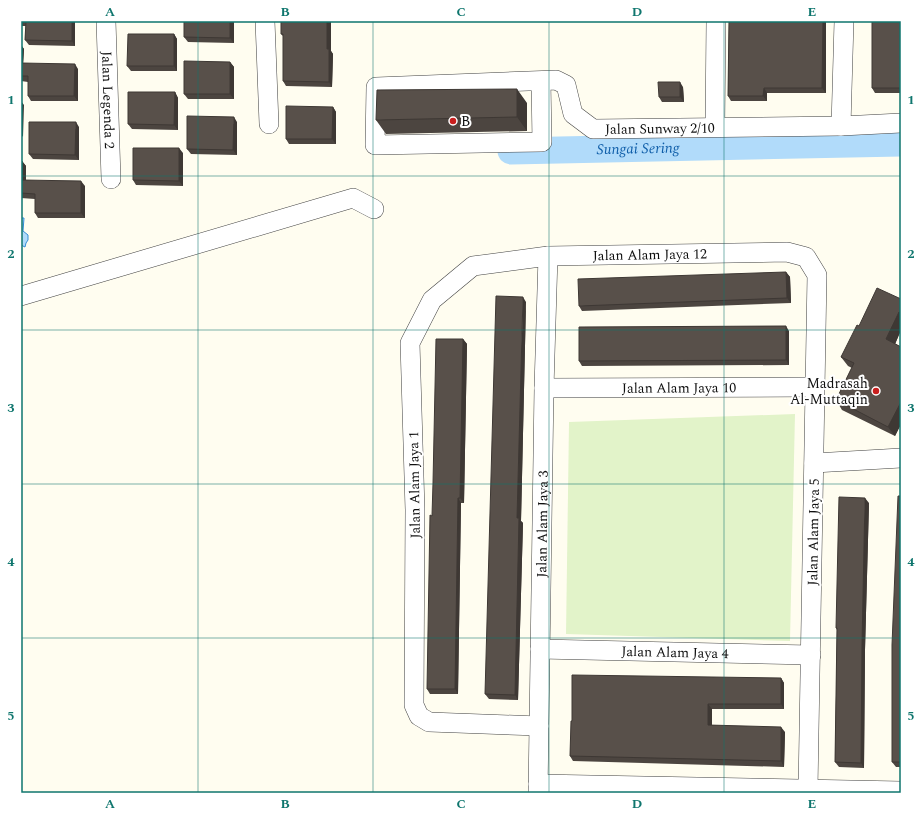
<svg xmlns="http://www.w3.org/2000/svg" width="922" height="814" font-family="Spectral,serif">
<rect width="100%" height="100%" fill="#fffdf0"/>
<path fill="#e2f3c9" d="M 795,414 L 790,641 L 566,634 L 569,422 Z"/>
<path fill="#b1dbfa" stroke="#338dd6" d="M 21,218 L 24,218 L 23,231 L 28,235 L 28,240 L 26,243 L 25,247 L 21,245 Z"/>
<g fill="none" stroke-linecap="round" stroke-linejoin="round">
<path stroke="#b1dbfa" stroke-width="27" id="s1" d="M 511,151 L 901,143"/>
<g stroke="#424242" stroke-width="20">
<g id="minor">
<path id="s2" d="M 106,21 L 111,179"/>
<path d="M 265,21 L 269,124"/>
<path id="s3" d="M 541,81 L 542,142 L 375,145 L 376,87 L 556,80 L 566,85 L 573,114 L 593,129 L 841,126 L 901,123"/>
<path d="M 841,126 L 844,21"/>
<path d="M 715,127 L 716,21"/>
<path d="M 21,296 L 353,198 L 374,209"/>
<path id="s4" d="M 544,388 L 815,387"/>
<path d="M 814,463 L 901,458"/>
<path id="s5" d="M 540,649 L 811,655"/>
<path id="s6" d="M 539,726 L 429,722 L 419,716 L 414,705 L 415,510 L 410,343 L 432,300 L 473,266 L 548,256 L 787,252 L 806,257 L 817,275 L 808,789"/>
<path d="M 538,784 L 901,791"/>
<path id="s7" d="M 538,793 L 544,388 L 548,256"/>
</g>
</g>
<use href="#minor" stroke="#fff" stroke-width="19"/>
</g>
<path fill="#4c4540" d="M 21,21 L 75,21 L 75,46 L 29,45 L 25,40 L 26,26 L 21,26 Z
M 184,21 L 234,21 L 234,43 L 188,42 L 184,37 Z
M 281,21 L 331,51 L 333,54 L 332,87 L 286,86 L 283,81 L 283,36 L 281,34 Z
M 729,21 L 826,21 L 826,93 L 767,93 L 767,101 L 731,101 L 728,96 Z
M 901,21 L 901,93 L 875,93 L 872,88 Z
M 174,34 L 177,39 L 177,71 L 131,71 L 127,66 Z
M 21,45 L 24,49 L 23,63 L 78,69 L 78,101 L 31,101 L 28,96 L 28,82 L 21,81 Z
M 230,62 L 234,67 L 234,99 L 188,99 L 184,94 Z
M 683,87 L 684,102 L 662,102 L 659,97 Z
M 175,92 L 178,98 L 178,130 L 132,129 L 128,124 Z
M 527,103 L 527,131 L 386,134 L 376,120 Z
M 333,107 L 336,112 L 336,144 L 289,144 L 286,139 Z
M 237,122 L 237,155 L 191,154 L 187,149 Z
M 79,127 L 79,160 L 33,159 L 29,154 Z
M 183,153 L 183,186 L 136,185 L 133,180 Z
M 21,161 L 22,161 L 26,166 L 26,180 L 85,186 L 85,218 L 38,218 L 35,213 L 35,199 L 21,198 Z
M 786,272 L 790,277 L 791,303 L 582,311 L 579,306 Z
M 901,299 L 901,330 L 895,344 L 901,347 L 901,424 L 895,436 L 842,410 L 836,400 L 852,368 L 848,366 L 841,357 L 859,326 Z
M 526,302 L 521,521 L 523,523 L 518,700 L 489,699 L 485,694 Z
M 789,331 L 789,365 L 582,366 L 579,361 Z
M 463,339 L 467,344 L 464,503 L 461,503 L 458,694 L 430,694 L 427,689 Z
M 901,496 L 901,767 L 896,767 L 892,762 Z
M 869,503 L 865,650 L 864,768 L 839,767 L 835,762 L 837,630 L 836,628 Z
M 781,678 L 784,683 L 784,709 L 712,709 L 712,725 L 785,732 L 784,767 L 573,761 L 570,756 L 572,721 Z"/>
<path fill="#3e3834" d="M 72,21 L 75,21 L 75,46 L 72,41 Z
M 230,21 L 234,21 L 234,43 L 230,38 Z
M 327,21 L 331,21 L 331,51 L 333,54 L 332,87 L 329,82 L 327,49 Z
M 823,21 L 826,21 L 826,93 L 822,88 Z
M 174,34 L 177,39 L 177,71 L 174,66 Z
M 21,45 L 24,49 L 23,68 L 21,65 Z
M 230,62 L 234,67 L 234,99 L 230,94 Z
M 75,64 L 78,69 L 78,101 L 74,96 Z
M 680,82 L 683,87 L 684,102 L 680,97 Z
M 764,88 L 767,93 L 767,101 L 763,96 Z
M 517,89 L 527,103 L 527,131 L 517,117 Z
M 175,92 L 178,98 L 178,130 L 174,125 Z
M 21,101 L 24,105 L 23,137 L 21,134 Z
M 333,107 L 336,112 L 336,144 L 332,139 Z
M 234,117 L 237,122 L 237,155 L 233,150 Z
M 76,122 L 79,127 L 79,160 L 75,155 Z
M 179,148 L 183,153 L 183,186 L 179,181 Z
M 22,161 L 26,166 L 26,185 L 22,180 Z
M 81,181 L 85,186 L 85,218 L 81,213 Z
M 786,272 L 790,277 L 791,303 L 787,298 Z
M 523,297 L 526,302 L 521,521 L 523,523 L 518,700 L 515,695 L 517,518 Z
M 899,312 L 901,315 L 901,330 L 893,349 L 886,339 Z
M 786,326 L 789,331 L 789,365 L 786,360 Z
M 463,339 L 467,344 L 464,503 L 460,498 Z
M 901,402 L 901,424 L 895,436 L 888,427 Z
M 458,498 L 461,503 L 458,694 L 455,689 Z
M 865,498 L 869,503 L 865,650 L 864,768 L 861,763 L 862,645 Z
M 781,678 L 784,683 L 784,709 L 781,704 Z
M 708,704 L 712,709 L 712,730 L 708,725 Z
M 781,727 L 785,732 L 784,767 L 781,761 Z"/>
<path fill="#58504a" stroke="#3e3834" d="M 21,21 L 72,21 L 72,41 L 25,40 L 26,21 Z
M 184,21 L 230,21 L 230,38 L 184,37 Z
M 281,21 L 327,21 L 327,49 L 329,49 L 329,82 L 283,81 L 283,34 L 281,34 Z
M 729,21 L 823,21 L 822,88 L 764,88 L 763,96 L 728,96 Z
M 872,21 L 901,21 L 901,88 L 872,88 Z
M 128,34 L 174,34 L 174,66 L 127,66 Z
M 184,61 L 230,62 L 230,94 L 184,94 Z
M 21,63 L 75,64 L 74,96 L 28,96 L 28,76 L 21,76 Z
M 658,82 L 680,82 L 680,97 L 659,97 Z
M 517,89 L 517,117 L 376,120 L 377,90 Z
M 128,92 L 175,92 L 174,125 L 128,124 Z
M 286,106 L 333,107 L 332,139 L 286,139 Z
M 187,116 L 234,117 L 233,150 L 187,149 Z
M 29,122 L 76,122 L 75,155 L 29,154 Z
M 133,148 L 179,148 L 179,181 L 133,180 Z
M 21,161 L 22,161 L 22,180 L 81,181 L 81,213 L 35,213 L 35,194 L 21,193 Z
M 786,272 L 787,298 L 579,306 L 578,279 Z
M 877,288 L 901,299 L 901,313 L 899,312 L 886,339 L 901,347 L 901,402 L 888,427 L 836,400 L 854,363 L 841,357 L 857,325 L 859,326 Z
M 496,296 L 523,297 L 517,518 L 519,518 L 515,695 L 485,694 Z
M 786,326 L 786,360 L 579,361 L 579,327 Z
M 436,339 L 463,339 L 460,498 L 458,498 L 455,689 L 427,689 L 430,515 L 432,516 L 433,483 Z
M 898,496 L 901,496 L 901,762 L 892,762 L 892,645 Z
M 839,497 L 865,498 L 862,645 L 861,763 L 835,762 L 837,628 L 836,628 Z
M 572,675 L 781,678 L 781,704 L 708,704 L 708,725 L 781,727 L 781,761 L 570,756 L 571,721 L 572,721 Z"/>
<path fill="none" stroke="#0f766e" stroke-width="1" stroke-opacity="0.55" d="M 198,21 L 198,793M 373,21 L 373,793M 549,21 L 549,793M 724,21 L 724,793M 21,176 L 901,176M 21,330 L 901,330M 21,484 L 901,484M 21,638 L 901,638"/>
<g fill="#c81e1d" stroke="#fff" stroke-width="1.5">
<circle cx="453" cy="121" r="4"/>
<circle cx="876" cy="391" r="4"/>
</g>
<g text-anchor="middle" stroke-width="4" stroke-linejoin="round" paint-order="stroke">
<g font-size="14" fill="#0f0f0f" stroke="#fff">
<text dy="5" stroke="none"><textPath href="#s2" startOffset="79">Jalan Legenda 2</textPath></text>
<text dy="5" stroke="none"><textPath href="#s3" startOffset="599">Jalan Sunway 2/10</textPath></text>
<text dy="5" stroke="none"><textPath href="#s6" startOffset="775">Jalan Alam Jaya 12</textPath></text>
<text dy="5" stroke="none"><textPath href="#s4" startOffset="135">Jalan Alam Jaya 10</textPath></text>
<text transform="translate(414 485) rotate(-91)" y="5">Jalan Alam Jaya 1</text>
<text dy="5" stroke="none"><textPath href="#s7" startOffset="269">Jalan Alam Jaya 3</textPath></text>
<text transform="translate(813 532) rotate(-89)" y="5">Jalan Alam Jaya 5</text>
<text dy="5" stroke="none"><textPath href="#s5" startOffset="135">Jalan Alam Jaya 4</textPath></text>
</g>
<g font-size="14" fill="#0f0f0f" stroke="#fff" text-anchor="start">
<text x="461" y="126">B</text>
<text x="868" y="388" text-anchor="end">Madrasah<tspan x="868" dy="16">Al-Muttaqin</tspan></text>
</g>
<g font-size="15" font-style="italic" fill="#0f5ea9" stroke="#fff">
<text dy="5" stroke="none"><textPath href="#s1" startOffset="127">Sungai Sering</textPath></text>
</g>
</g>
<rect width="922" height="814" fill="none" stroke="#ffffff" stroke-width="44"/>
<rect x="22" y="22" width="878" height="770" fill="none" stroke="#0f766e" stroke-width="1.5"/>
<g font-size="13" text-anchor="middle" font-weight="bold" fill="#0f766e">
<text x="110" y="16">A</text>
<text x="285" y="16">B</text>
<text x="461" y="16">C</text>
<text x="637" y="16">D</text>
<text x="812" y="16">E</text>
<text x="11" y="104">1</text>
<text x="911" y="104">1</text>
<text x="11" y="258">2</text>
<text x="911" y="258">2</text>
<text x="11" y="412">3</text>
<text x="911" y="412">3</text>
<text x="11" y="566">4</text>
<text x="911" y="566">4</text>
<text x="11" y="720">5</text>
<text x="911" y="720">5</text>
<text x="110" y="808">A</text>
<text x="285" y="808">B</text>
<text x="461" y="808">C</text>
<text x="637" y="808">D</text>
<text x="812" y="808">E</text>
</g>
</svg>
